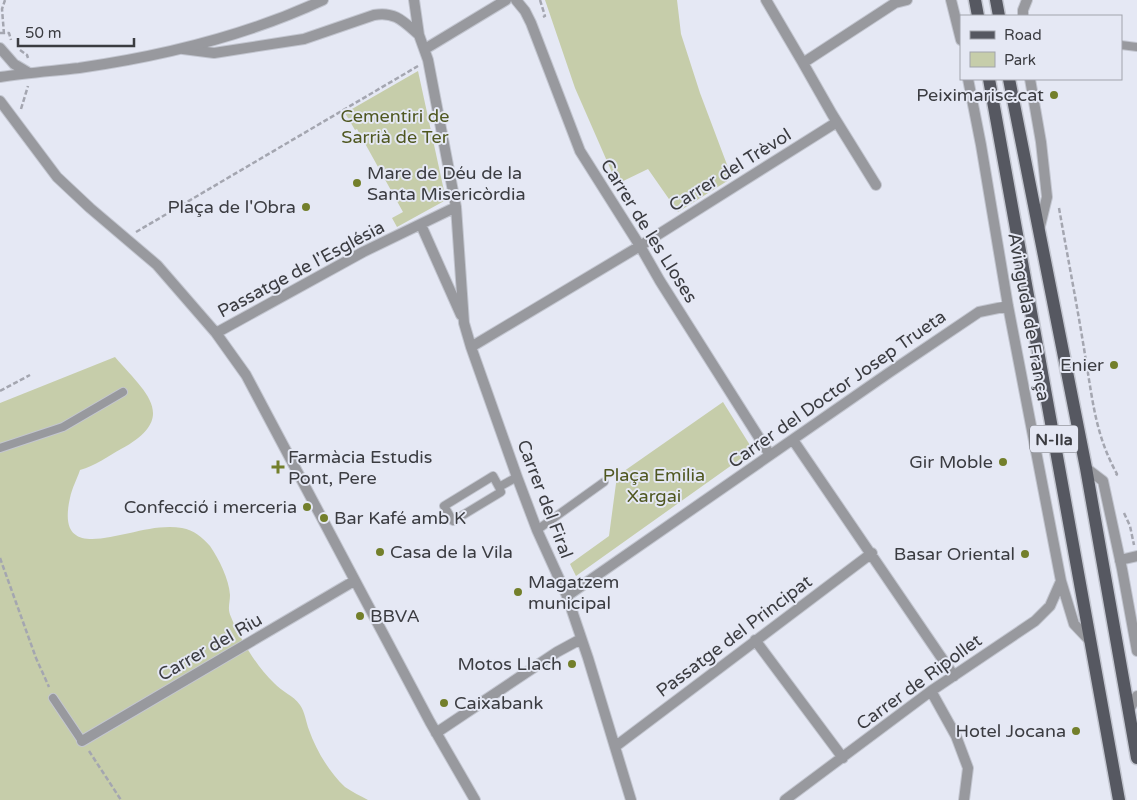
<svg xmlns="http://www.w3.org/2000/svg" width="1137" height="800" font-family="'Varela Round',sans-serif">
<rect width="100%" height="100%" fill="#e5e8f4"/>
<path fill="#c6cdaa" d="M 545,0 L 677,0 L 681,34 L 700,93 L 732,178 L 678,212 L 648,169 L 617,184 L 575,88 Z
M 418,71 L 446,200 L 397,227 L 392,218 L 403,212 L 357,129 L 355,130 L 345,113 Z
M 115,357 C 145,392 180,417 121,449 C 108,456 95,466 80,470 C 77,479 72,488 70,498 C 58,551 96,540 130,533 C 146,529 166,525 182,528 C 194,530 202,537 210,546 C 219,559 229,579 230,595 C 230,603 227,609 231,617 C 240,639 257,667 274,683 C 282,692 293,695 300,705 C 305,712 306,722 309,730 C 316,750 329,772 345,787 C 352,792 361,796 368,800 L 0,800 L 0,403 Z
M 723,402 L 753,450 L 576,576 L 570,564 L 609,536 L 617,476 Z"/>
<g fill="none" stroke-linecap="round" stroke-linejoin="round">
<g stroke="#c3c6d0" stroke-width="10">
<path id="service" d="M 1121,45 L 1137,47
M 0,448 L 63,427 L 123,392
M 499,487 L 493,476 L 444,506 L 453,521 L 501,492 L 499,487 L 517,477
M 537,530 L 604,482
M 53,698 L 82,741"/>
</g>
<g stroke="#c3c6d0" stroke-width="12">
<path id="pedestrian" d="M 1120,560 L 1137,556"/>
</g>
<g stroke="#c3c6d0" stroke-width="12">
<path id="minor" d="M 414,0 L 419,35 L 428,60 L 456,207 L 464,323 L 471,347 L 517,477 L 537,530 L 567,596 L 588,658 L 631,800
M 516,0 L 525,11 L 531,23 L 580,151 L 640,246 L 660,281 L 770,455
M 766,0 L 803,63
M 951,0 L 961,40
M 1023,16 L 1023,10 L 1027,0
M 0,48 L 14,64 L 29,73
M 183,49 L 214,53 L 304,39 L 374,15 C 395,11 404,22 419,35
M 425,49 L 506,0
M 968,79 L 981,145 L 1008,306 L 1061,581 L 1074,624 L 1091,642
M 1030,79 L 1041,142 L 1047,197 L 1040,226
M 0,101 L 57,177 L 90,208 L 157,265 L 216,333 L 246,375 L 430,722 L 475,800
M 876,185 L 832,114 L 803,63 L 895,3 L 907,0
M 421,225 L 461,315
M 216,333 L 363,252 L 456,207
M 471,347 L 640,246 L 837,122
M 793,440 L 954,676
M 1086,468 L 1103,481 L 1122,569 L 1137,651
M 567,596 L 890,372 L 979,312 L 1008,306
M 755,640 L 843,758
M 931,691 L 956,736 L 968,768 L 964,800
M 1129,710 L 1137,696
M 436,733 L 557,652 L 581,639
M 82,741 L 354,581
M 616,746 L 872,553
M 785,800 L 931,691 L 1035,621 L 1050,606 L 1061,581"/>
</g>
<g stroke="#c3c6d0" stroke-width="12">
<path id="tertiary" d="M 0,77 C 26,73 53,71 79,68 C 163,56 246,36 323,0"/>
</g>
<g stroke="#c3c6d0" stroke-width="15">
<path id="primary" d="M 975,0 L 978,16
M 996,0 L 999,16
M 989,79 L 1119,800
M 1009,79 L 1086,468 L 1137,758"/>
</g>
<path stroke="#a4a6b0" stroke-width="2.5" stroke-dasharray="5 2.5" stroke-linecap="butt" d="M 540,0 L 545,16 L 543,17
M 0,33 L 9,33 L 11,40
M 4,34 L 2,9 L 5,0
M 20,50 L 27,55 L 28,58
M 21,109 L 28,86
M 1059,208 C 1068,259 1078,310 1086,361 C 1093,403 1096,436 1117,474 L 1115,477
M 136,232 L 418,66
M 0,391 L 30,375
M 1124,513 L 1130,526 L 1134,545
M 0,558 L 36,658 L 49,687
M 89,751 L 121,800"/>
<use href="#service" stroke="#98999e" stroke-width="8"/>
<use href="#pedestrian" stroke="#98999e" stroke-width="10"/>
<use href="#minor" stroke="#98999e" stroke-width="10"/>
<use href="#tertiary" stroke="#98999e" stroke-width="10"/>
<use href="#primary" stroke="#565861" stroke-width="12"/>
</g>
<g fill="#737f2b" stroke="#e5e8f4" stroke-width="2">
<circle cx="1054" cy="95" r="5"/>
<circle cx="357" cy="183" r="5"/>
<circle cx="306" cy="207" r="5"/>
<circle cx="1114" cy="365" r="5"/>
<circle cx="1003" cy="462" r="5"/>
<path d="M275.5 459.5h5v5h5v5h-5v5h-5v-5h-5v-5h5z"/>
<circle cx="307" cy="507" r="5"/>
<circle cx="324" cy="518" r="5"/>
<circle cx="380" cy="552" r="5"/>
<circle cx="1025" cy="554" r="5"/>
<circle cx="518" cy="592" r="5"/>
<circle cx="360" cy="616" r="5"/>
<circle cx="572" cy="664" r="5"/>
<circle cx="444" cy="703" r="5"/>
<circle cx="1076" cy="731" r="5"/>
</g>
<g text-anchor="middle" stroke-width="4" stroke-linejoin="round" paint-order="stroke">
<rect fill="#e5e8f4" stroke="#6e7077" stroke-width="1" x="1030" y="425.5" width="48" height="27" rx="4"/>
<g font-size="16" font-weight="bold" fill="#3b3c41">
<text x="1054" y="445">N-IIa</text>
</g>
<g font-size="18" fill="#3b3c41" stroke="#e5e8f4" text-anchor="end">
<text x="1044" y="101">Peiximarisc.cat</text>
<text x="367" y="179" text-anchor="start">Mare de Déu de la<tspan x="367" dy="21">Santa Misericòrdia</tspan></text>
<text x="296" y="213">Plaça de l'Obra</text>
<text x="1104" y="371">Enier</text>
<text x="288" y="463" text-anchor="start">Farmàcia Estudis<tspan x="288" dy="21">Pont, Pere</tspan></text>
<text x="993" y="468">Gir Moble</text>
<text x="297" y="513">Confecció i merceria</text>
<text x="334" y="524" text-anchor="start">Bar Kafé amb K</text>
<text x="390" y="558" text-anchor="start">Casa de la Vila</text>
<text x="1015" y="560">Basar Oriental</text>
<text x="528" y="588" text-anchor="start">Magatzem<tspan x="528" dy="21">municipal</tspan></text>
<text x="370" y="622" text-anchor="start">BBVA</text>
<text x="562" y="670">Motos Llach</text>
<text x="454" y="709" text-anchor="start">Caixabank</text>
<text x="1066" y="737">Hotel Jocana</text>
</g>
<g font-size="18" fill="#4f5720" stroke="#e5e8f4">
<text x="395" y="122">Cementiri de<tspan x="395" dy="21">Sarrià de Ter</tspan></text>
<text x="654" y="481">Plaça Emilia<tspan x="654" dy="21">Xargai</tspan></text>
</g>
<g font-size="18" fill="#3b3c41" stroke="#e5e8f4">
<text transform="translate(730 170) rotate(-32)" y="6">Carrer del Trèvol</text>
<text transform="translate(649 231) rotate(58)" y="6">Carrer de les Lloses</text>
<text transform="translate(301 269) rotate(-28)" y="6">Passatge de l'Església</text>
<text transform="translate(1029 317) rotate(80)" y="6">Avinguda de França</text>
<text transform="translate(837 389) rotate(-35)" y="6">Carrer del Doctor Josep Trueta</text>
<text transform="translate(545 499) rotate(69)" y="6">Carrer del Firal</text>
<text transform="translate(734 636) rotate(-37)" y="6">Passatge del Principat</text>
<text transform="translate(210 647) rotate(-30)" y="6">Carrer del Riu</text>
<text transform="translate(919 682) rotate(-36)" y="6">Carrer de Ripollet</text>
</g>
</g>
<rect x="960" y="15" width="162" height="65" fill="#e5e8f4" stroke="#a1a3ac"/>
<rect x="970" y="31" width="25" height="8" fill="#565861" stroke="#a1a3ac"/>
<text x="1004" y="40" font-size="15" fill="#3b3c41">Road</text>
<rect x="970" y="52" width="25" height="15" fill="#c6cdaa" stroke="#a1a3ac"/>
<text x="1004" y="65" font-size="15" fill="#3b3c41">Park</text>
<path d="M18 38v8h116v-8" fill="none" stroke="#3b3c41" stroke-width="2.5"/>
<text x="25" y="38" font-size="15" fill="#3b3c41" stroke="#e5e8f4" stroke-width="4" paint-order="stroke">50 m</text>
</svg>
